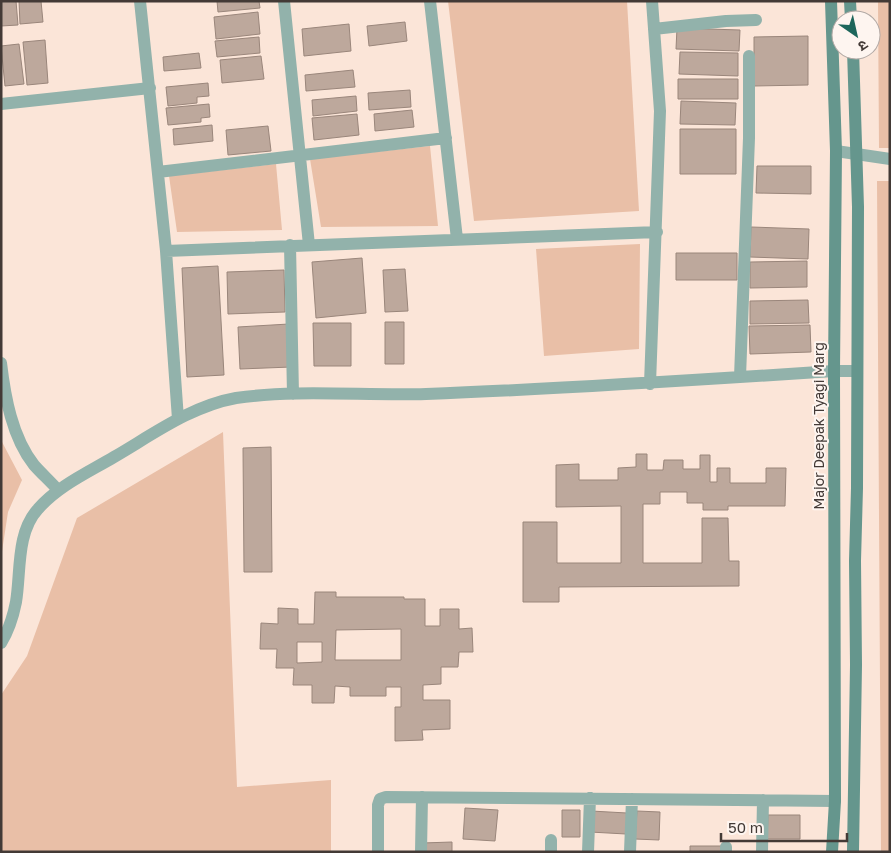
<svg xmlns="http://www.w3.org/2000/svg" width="891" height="853" font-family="'Golos Text','Noto Sans Devanagari',sans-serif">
<rect width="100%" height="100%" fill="#fbe5d8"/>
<path fill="#e9bfa7" d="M 448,1 L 627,1 L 639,211 L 474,221 Z
M 878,1 L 890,1 L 890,148 L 879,148 Z
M 430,146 L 438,226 L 321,227 L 310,159 Z
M 276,164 L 282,230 L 177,232 L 169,176 Z
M 877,181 L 890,181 L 890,852 L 881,852 Z
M 640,244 L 639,349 L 544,356 L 536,249 Z
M 223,432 L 237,787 L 331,780 L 331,852 L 1,852 L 1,695 L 27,656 L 77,518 Z
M 1,440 L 22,480 L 8,512 L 1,558 Z"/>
<path fill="#bda89c" stroke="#9a867b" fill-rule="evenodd" d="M 1,1 L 16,1 L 18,25 L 1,26 Z
M 19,1 L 41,1 L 43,22 L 20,24 Z
M 217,1 L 259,1 L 260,8 L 218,12 Z
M 258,12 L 260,34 L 216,39 L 214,17 Z
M 405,22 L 407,41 L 369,46 L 367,26 Z
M 349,24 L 351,51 L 304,56 L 302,29 Z
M 677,28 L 740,30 L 739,51 L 676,49 Z
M 808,36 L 808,85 L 754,86 L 754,37 Z
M 259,37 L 260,53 L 217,57 L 215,41 Z
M 45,40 L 48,83 L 27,85 L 23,42 Z
M 19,44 L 24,84 L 5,86 L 1,46 Z
M 680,52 L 738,53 L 738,76 L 679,74 Z
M 199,53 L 201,68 L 164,71 L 163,57 Z
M 261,56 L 264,79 L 222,83 L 220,60 Z
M 353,70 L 355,87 L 306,91 L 305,75 Z
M 678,79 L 738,79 L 738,99 L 678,99 Z
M 208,83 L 209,96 L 197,97 L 197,103 L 168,106 L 166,87 Z
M 410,90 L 411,107 L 369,110 L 368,93 Z
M 356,96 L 357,111 L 313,116 L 312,100 Z
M 681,101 L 736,103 L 735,125 L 680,124 Z
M 209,104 L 210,117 L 201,118 L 201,122 L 168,125 L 166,108 Z
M 412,110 L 414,127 L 375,131 L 374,114 Z
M 357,114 L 359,135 L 314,140 L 312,118 Z
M 212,125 L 213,141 L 174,145 L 173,129 Z
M 268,126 L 271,151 L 228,155 L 226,130 Z
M 680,129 L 736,129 L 736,174 L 680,174 Z
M 757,166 L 811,166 L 811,194 L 756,193 Z
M 751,227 L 809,229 L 808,259 L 750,257 Z
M 676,253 L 737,253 L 737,280 L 676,280 Z
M 362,258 L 366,313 L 316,318 L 312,262 Z
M 807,261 L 807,287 L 750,288 L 750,262 Z
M 218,266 L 224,375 L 187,377 L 182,268 Z
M 405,269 L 408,311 L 385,312 L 383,270 Z
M 284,270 L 285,312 L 228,314 L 227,272 Z
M 808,300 L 809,323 L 750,324 L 750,301 Z
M 385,322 L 404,322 L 404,364 L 385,364 Z
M 313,323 L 351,323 L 351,366 L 314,366 Z
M 289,324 L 291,367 L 240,369 L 238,327 Z
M 810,325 L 811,352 L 750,354 L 749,326 Z
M 271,447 L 272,572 L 244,572 L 243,448 Z
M 636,454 L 647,454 L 647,470 L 663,470 L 664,460 L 683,460 L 683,469 L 700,469 L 700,455 L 710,455 L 710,482 L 717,482 L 717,468 L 730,468 L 730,483 L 766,483 L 766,468 L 786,468 L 785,506 L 728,506 L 728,510 L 703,510 L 703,503 L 687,503 L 687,492 L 660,492 L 660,504 L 643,504 L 643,563 L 702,563 L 702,518 L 728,518 L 729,561 L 739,561 L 739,586 L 559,587 L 559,602 L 523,602 L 523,522 L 557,522 L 557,563 L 621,563 L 621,506 L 556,507 L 556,465 L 579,464 L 579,480 L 618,480 L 618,468 L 636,467 Z
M 315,592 L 336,592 L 336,597 L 404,597 L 404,599 L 425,599 L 425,626 L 440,626 L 440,609 L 459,609 L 459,629 L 472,628 L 473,652 L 459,652 L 458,667 L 441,667 L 441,684 L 423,685 L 423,700 L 450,700 L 450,729 L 422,730 L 423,740 L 395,741 L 395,707 L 401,707 L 401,687 L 386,687 L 386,696 L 350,696 L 350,687 L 335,686 L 334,703 L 312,703 L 312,685 L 293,685 L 294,668 L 276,668 L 277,649 L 260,649 L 261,623 L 278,624 L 278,608 L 298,609 L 298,624 L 314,624 ZM 401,629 L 401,660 L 335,660 L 336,630 ZM 297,642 L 322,642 L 322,662 L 297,663 Z
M 465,808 L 498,810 L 495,841 L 463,839 Z
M 562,810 L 580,810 L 580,837 L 562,837 Z
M 591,811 L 627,813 L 626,834 L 590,832 Z
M 637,811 L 660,812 L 659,840 L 635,839 Z
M 768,815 L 800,815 L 800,839 L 767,839 Z
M 452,842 L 452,852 L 422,852 L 422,843 Z
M 690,846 L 724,846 L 724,852 L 690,852 Z"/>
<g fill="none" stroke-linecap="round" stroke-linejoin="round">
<path stroke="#92b2ab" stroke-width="12" d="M 140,1 L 166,251 L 178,419
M 284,1 L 309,245
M 430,1 L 457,239
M 654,29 L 726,21 L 756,20
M 1,104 L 150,88
M 836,151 L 890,159
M 158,172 L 446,138
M 290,245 L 293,394
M 166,251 L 657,232
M 1,363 C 5,397 12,437 34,465 C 41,473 50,481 58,490
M 740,377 L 749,138 L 749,56
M 650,384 L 660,111 L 652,1
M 1,643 C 9,630 13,617 16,602 C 21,572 16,533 38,509 C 58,486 87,473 114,457 C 152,435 191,406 236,398 C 299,389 363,396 426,394 C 562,389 698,380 834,371 L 857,371
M 378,852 L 378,805 L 380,799 L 386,797 L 835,801
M 421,852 L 422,797
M 551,852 L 551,840
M 588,852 L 590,798
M 630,852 L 632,799
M 726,852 L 726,847
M 762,852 L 763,800"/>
<path stroke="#65968d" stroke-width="12" d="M 831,1 L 836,151 L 834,371 L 835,801 L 832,852
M 850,1 L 851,20
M 853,50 L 858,207 L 857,488 L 855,561 L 856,665 L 853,852"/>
</g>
<g text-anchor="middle" stroke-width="4" stroke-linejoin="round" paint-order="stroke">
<g font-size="14" fill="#433a36" stroke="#fef5f0">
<text transform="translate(819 426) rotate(-90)" y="5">Major Deepak Tyagi Marg</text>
</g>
</g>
<rect width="891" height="853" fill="none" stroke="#433a36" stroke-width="5"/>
<g transform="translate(856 35) rotate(146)"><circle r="24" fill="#fef5f0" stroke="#b3aaa6"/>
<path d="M0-4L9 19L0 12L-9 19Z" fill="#1e665b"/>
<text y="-8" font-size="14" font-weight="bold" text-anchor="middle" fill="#433a36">उ</text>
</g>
<path d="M721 833v8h126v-8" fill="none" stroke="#433a36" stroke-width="2.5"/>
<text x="728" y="833" font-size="15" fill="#433a36" stroke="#fef5f0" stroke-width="4" paint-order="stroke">50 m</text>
</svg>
